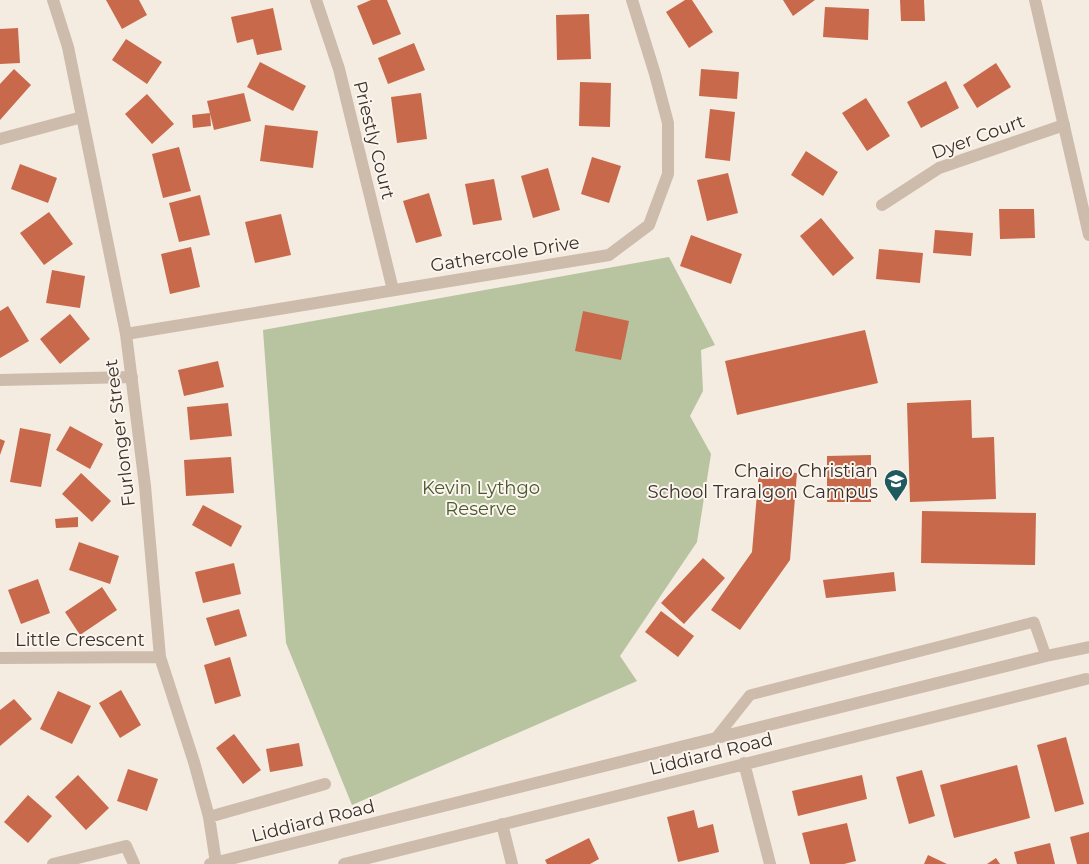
<svg xmlns="http://www.w3.org/2000/svg" width="1089" height="864" font-family="Montserrat,sans-serif">
<rect width="100%" height="100%" fill="#f4ebe1"/>
<path fill="#b8c4a0" d="M 669,257 L 715,345 L 701,350 L 703,391 L 690,416 L 711,454 L 697,542 L 620,656 L 637,681 L 352,805 L 286,643 L 263,330 Z"/>
<path fill="#c8694b" d="M 106,0 L 139,0 L 147,15 L 122,29 Z
M 371,0 L 387,0 L 401,34 L 373,45 L 357,6 Z
M 685,0 L 692,0 L 713,32 L 689,48 L 666,12 Z
M 783,0 L 815,0 L 793,16 Z
M 900,0 L 924,0 L 925,21 L 901,21 Z
M 825,7 L 869,9 L 868,40 L 823,37 Z
M 273,8 L 282,50 L 257,55 L 253,39 L 237,43 L 231,17 Z
M 589,14 L 591,59 L 557,60 L 556,15 Z
M 18,28 L 20,63 L 0,64 L 0,29 Z
M 126,39 L 162,62 L 147,84 L 112,60 Z
M 414,43 L 425,70 L 388,84 L 378,58 Z
M 260,62 L 306,86 L 293,111 L 247,87 Z
M 996,63 L 1011,87 L 977,108 L 963,85 Z
M 14,69 L 31,85 L 0,120 L 0,84 Z
M 701,69 L 739,72 L 737,99 L 699,96 Z
M 946,81 L 959,108 L 921,128 L 907,102 Z
M 580,82 L 611,83 L 610,127 L 579,126 Z
M 244,93 L 251,121 L 214,130 L 207,101 Z
M 421,93 L 427,139 L 397,143 L 391,97 Z
M 147,94 L 174,124 L 152,144 L 125,114 Z
M 866,98 L 890,136 L 867,151 L 842,113 Z
M 710,109 L 735,112 L 730,161 L 705,158 Z
M 210,113 L 211,126 L 193,128 L 192,115 Z
M 265,125 L 318,131 L 313,168 L 260,161 Z
M 179,147 L 191,191 L 163,198 L 152,154 Z
M 806,151 L 838,172 L 823,196 L 791,175 Z
M 592,157 L 621,166 L 609,203 L 581,194 Z
M 20,164 L 57,178 L 48,203 L 11,189 Z
M 548,168 L 560,210 L 533,218 L 521,176 Z
M 728,173 L 738,213 L 707,221 L 697,180 Z
M 494,179 L 502,220 L 473,225 L 465,184 Z
M 429,193 L 442,236 L 416,243 L 403,201 Z
M 200,195 L 210,235 L 179,242 L 169,203 Z
M 999,209 L 1034,209 L 1035,238 L 1000,239 Z
M 49,212 L 73,244 L 44,265 L 20,233 Z
M 281,214 L 291,255 L 255,263 L 245,222 Z
M 821,218 L 854,258 L 833,276 L 800,236 Z
M 935,230 L 973,233 L 971,256 L 933,253 Z
M 691,235 L 742,254 L 731,284 L 680,266 Z
M 191,247 L 200,287 L 170,294 L 161,254 Z
M 879,249 L 923,253 L 920,283 L 876,279 Z
M 52,270 L 85,276 L 80,308 L 46,303 Z
M 8,306 L 29,341 L 0,358 L 0,311 Z
M 583,311 L 629,321 L 621,360 L 575,351 Z
M 70,314 L 90,339 L 60,364 L 40,339 Z
M 865,330 L 878,383 L 737,415 L 725,361 Z
M 218,361 L 224,387 L 184,396 L 178,370 Z
M 971,400 L 972,438 L 994,437 L 996,499 L 910,502 L 907,403 Z
M 228,403 L 232,436 L 190,440 L 187,407 Z
M 70,426 L 103,444 L 90,469 L 56,450 Z
M 20,428 L 51,434 L 41,487 L 10,482 Z
M 0,439 L 5,441 L 0,455 Z
M 871,455 L 871,502 L 827,502 L 827,456 Z
M 231,457 L 234,493 L 186,496 L 184,460 Z
M 759,470 L 797,473 L 790,560 L 740,630 L 711,610 L 752,552 Z
M 81,473 L 111,501 L 92,522 L 62,494 Z
M 203,505 L 242,526 L 231,547 L 192,525 Z
M 922,511 L 1036,513 L 1035,565 L 921,563 Z
M 78,517 L 78,527 L 56,528 L 55,519 Z
M 79,542 L 119,556 L 110,584 L 69,570 Z
M 703,558 L 725,578 L 684,624 L 661,603 Z
M 234,563 L 241,594 L 203,603 L 195,572 Z
M 894,572 L 896,591 L 826,598 L 823,580 Z
M 38,579 L 50,613 L 21,624 L 8,590 Z
M 102,587 L 117,610 L 80,635 L 65,612 Z
M 239,609 L 247,636 L 215,646 L 206,618 Z
M 661,611 L 694,636 L 678,657 L 645,632 Z
M 230,657 L 241,696 L 215,704 L 204,665 Z
M 121,690 L 141,725 L 120,738 L 99,703 Z
M 58,691 L 91,706 L 72,744 L 40,729 Z
M 14,699 L 32,719 L 0,746 L 0,710 Z
M 234,734 L 261,770 L 243,784 L 216,748 Z
M 1066,737 L 1084,804 L 1055,812 L 1037,745 Z
M 299,743 L 303,766 L 270,772 L 266,749 Z
M 1017,765 L 1030,818 L 954,838 L 940,785 Z
M 128,769 L 158,779 L 147,811 L 117,801 Z
M 922,770 L 935,816 L 909,824 L 896,777 Z
M 78,775 L 109,808 L 86,830 L 55,797 Z
M 862,775 L 867,799 L 798,816 L 792,791 Z
M 28,795 L 52,816 L 28,843 L 4,822 Z
M 694,810 L 698,828 L 713,824 L 719,852 L 678,862 L 667,817 Z
M 847,823 L 856,861 L 844,864 L 810,864 L 802,833 Z
M 1089,832 L 1089,864 L 1077,864 L 1070,837 Z
M 589,838 L 599,859 L 590,864 L 547,864 L 545,860 Z
M 1050,843 L 1055,864 L 1017,864 L 1014,852 Z
M 928,855 L 947,864 L 924,864 Z
M 996,858 L 1000,864 L 987,864 Z"/>
<g fill="none" stroke-linecap="round" stroke-linejoin="round">
<path stroke="#cdbbac" stroke-width="11" d="M 715,739 L 750,695 L 1034,622 L 1046,656"/>
<path stroke="#cdbbac" stroke-width="12" d="M 53,0 L 68,47 L 126,334 L 145,486 L 160,657 L 194,762 L 209,817 L 216,863
M 316,0 L 339,69 L 393,290
M 0,139 L 82,117
M 882,205 L 939,168 L 1064,125
M 126,334 L 609,255 L 649,225 L 668,174 L 668,123 L 655,74 L 632,0
M 0,380 L 132,377
M 0,658 L 160,657
M 744,763 L 770,864
M 209,817 L 325,784
M 502,824 L 512,864
M 53,864 L 126,846 L 134,864
M 344,864 L 1086,679"/>
<path stroke="#cdbbac" stroke-width="12" d="M 1035,0 L 1089,235
M 210,864 L 1046,656 L 1089,647"/>
</g>
<defs>
<g id="school-pin" transform="scale(1.25)"><path d="M0 17L-7.5 6A9.5 9.5 0 1 1 7.5 6Z" fill="#1f5a5e" stroke="#fbf5ee"/><path d="M0-5L7-2L0 1L-7-2ZM-4 1L0 2.5L4 1V4Q0 6-4 4Z" fill="#fff"/></g>
</defs>
<g fill-rule="evenodd">
<use href="#school-pin" x="896" y="481"/>
</g>
<g text-anchor="middle" stroke-width="4" stroke-linejoin="round" paint-order="stroke">
<g font-size="18" fill="#3b302b" stroke="#fbf5ee">
<text transform="translate(978 137) rotate(-20)" y="6">Dyer Court</text>
<text transform="translate(374 140) rotate(76)" y="6">Priestly Court</text>
<text transform="translate(505 254) rotate(-9)" y="6">Gathercole Drive</text>
<text transform="translate(120 433) rotate(-97)" y="6">Furlonger Street</text>
<text x="80" y="646">Little Crescent</text>
<text transform="translate(711 754) rotate(-14)" y="6">Liddiard Road</text>
<text transform="translate(313 821) rotate(-14)" y="6">Liddiard Road</text>
</g>
<g font-size="18" fill="#3b302b" stroke="#fbf5ee" text-anchor="end">
<text x="878" y="477">Chairo Christian<tspan x="878" dy="21">School Traralgon Campus</tspan></text>
</g>
<g font-size="18" fill="#4a5a2e" stroke="#fbf5ee">
<text x="481" y="494">Kevin Lythgo<tspan x="481" dy="21">Reserve</tspan></text>
</g>
</g>
</svg>
